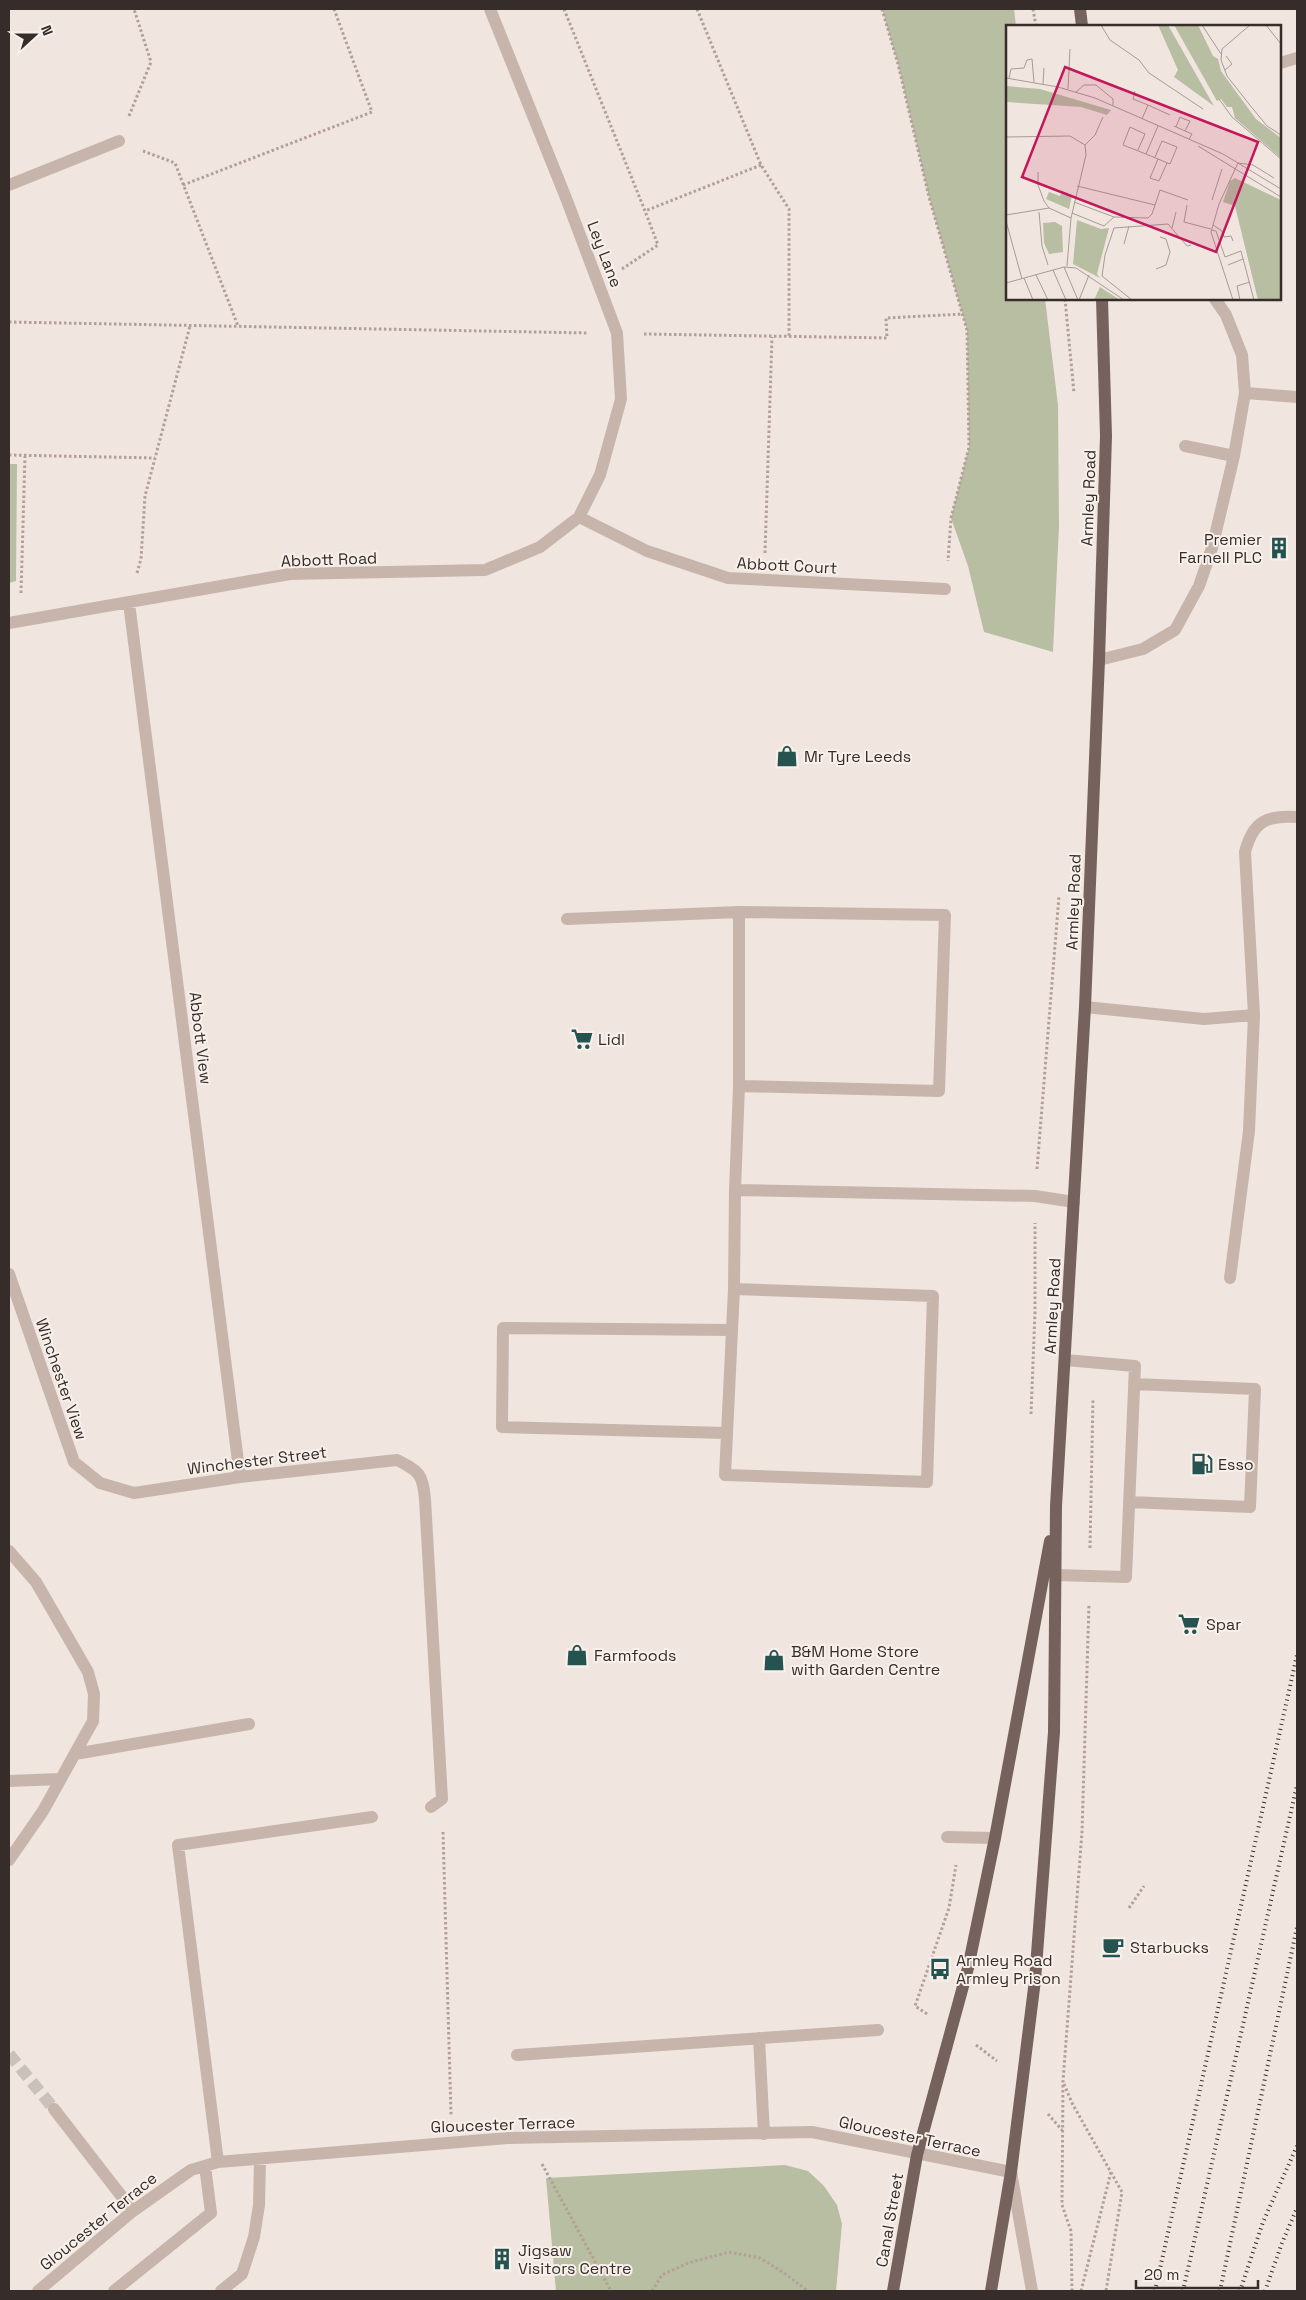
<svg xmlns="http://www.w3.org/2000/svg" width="1306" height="2300" font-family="'Space Grotesk',sans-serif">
<rect width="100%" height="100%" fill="#f0e6df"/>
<path fill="#b8bea1" d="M 882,9 L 1014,9 L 1016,26 L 1007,26 L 1007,299 L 1045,299 L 1058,405 L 1059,526 L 1053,652 L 984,632 L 968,566 L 951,518 L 969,447 L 967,330 L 929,197 L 898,64 Z
M 9,464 L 17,464 L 16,581 L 9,583 Z
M 785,2165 L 808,2171 L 824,2186 L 837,2205 L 842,2224 L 836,2291 L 556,2291 L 546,2178 Z"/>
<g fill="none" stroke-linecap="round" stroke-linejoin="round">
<path stroke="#cbc1bb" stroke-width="12" stroke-dasharray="12 6" stroke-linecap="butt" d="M 9,2054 L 54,2109"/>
<path stroke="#b39f97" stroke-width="3" stroke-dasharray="2.5 2.5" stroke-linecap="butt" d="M 564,9 L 645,211 L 761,165
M 697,9 L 761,165 L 789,209 L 789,337
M 882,9 L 898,64 L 929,197 L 967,330 L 969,447 L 951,518 L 948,561
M 1033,9 L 1036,26
M 129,116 L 151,62 L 134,9
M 143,151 L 175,163 L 238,326
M 183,185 L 372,112 L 334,9
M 622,269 L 658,245 L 645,211
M 1065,299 L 1074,393
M 9,322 L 588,333
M 644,334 L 887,338 L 886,318 L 963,314
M 9,455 L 155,458
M 765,553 L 772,337
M 137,573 L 141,559 L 145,496 L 190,326
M 21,593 L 25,456
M 1037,1169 L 1059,896
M 1031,1414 L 1035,1312 L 1035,1223
M 1090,1548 L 1093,1399
M 443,1832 L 451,2115
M 1129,1908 L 1144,1886
M 927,2014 L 915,2006 L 949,1908 L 956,1865
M 976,2045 L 997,2061
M 1064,2084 L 1072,2103 L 1122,2192 L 1106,2291
M 1048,2114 L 1062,2130
M 542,2164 L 611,2291
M 652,2291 L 662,2275 L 688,2263 L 729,2252 L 760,2258 L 784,2273 L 808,2291
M 1072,2291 L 1071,2231 L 1062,2205 L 1063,2081 L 1082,1832 L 1089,1604
M 1081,2291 L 1111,2172"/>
<path stroke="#c7b5ac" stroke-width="12" d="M 1280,63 L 1297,58
M 9,185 L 119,141
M 1245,393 L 1297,397
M 1185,446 L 1234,456
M 579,517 L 647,551 L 728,578 L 945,589
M 129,603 L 240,1477
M 9,623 L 290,574 L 485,570 L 540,547 L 579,517 L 600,475 L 621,399 L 617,333 L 566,198 L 490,9
M 1099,660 L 1143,649 L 1175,630 L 1199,586 L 1212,548 L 1234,456 L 1245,393 L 1242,355 L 1226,315 L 1215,299
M 567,919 L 739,912
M 1085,1007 L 1204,1019 L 1254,1015 L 1245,852 C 1253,821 1267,815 1297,817
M 739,1086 L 939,1091 L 945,915 L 739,912 L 739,1086 L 735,1190 L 1035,1196 L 1074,1202
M 9,1274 L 74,1462 L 100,1483 L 134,1493 L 240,1477 L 397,1460 C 419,1471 423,1474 425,1499 L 442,1799 L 431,1807
M 1230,1278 L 1249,1131 L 1254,1015
M 734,1289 L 933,1296 L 927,1482 L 725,1475 L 734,1289 L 735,1190
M 726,1433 L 502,1427 L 503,1328 L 731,1330
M 1129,1502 L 1250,1507 L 1255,1389 L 1134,1384
M 9,1551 L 36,1582 L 88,1672 L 94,1694 L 93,1721 L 43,1811 L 9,1860
M 1055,1575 L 1126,1577 L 1135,1366 L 1065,1360
M 75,1754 L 249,1724
M 9,1781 L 60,1779
M 947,1837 L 995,1838
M 759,2038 L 764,2134
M 517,2055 L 878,2030
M 54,2109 L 133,2211
M 218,2162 L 178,1845 L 372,1817
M 38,2291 L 133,2211 L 191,2170 L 218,2162 L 508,2138 L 812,2132 L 1011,2172 L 1032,2291
M 114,2291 L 211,2213 L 205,2166
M 221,2291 L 242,2274 L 254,2237 L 259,2205 L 260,2159"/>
<path stroke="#76625d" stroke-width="12" d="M 1080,9 L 1082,26
M 893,2291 L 917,2155 L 968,1968 L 995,1838 L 1050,1541
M 991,2291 L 1011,2172 L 1035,1980 L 1054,1732 L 1056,1506 L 1085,1007 L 1099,660 L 1106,436 L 1102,299"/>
<path stroke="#362c2a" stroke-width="4" stroke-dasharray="1 4" stroke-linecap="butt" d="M 1155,2291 L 1297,1655
M 1183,2291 L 1297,1785
M 1220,2291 L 1297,1927
M 1240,2291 L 1263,2222 L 1297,2146
M 1265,2291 L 1282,2243 L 1297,2208"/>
</g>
<defs>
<g id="building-bare" transform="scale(1.725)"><path d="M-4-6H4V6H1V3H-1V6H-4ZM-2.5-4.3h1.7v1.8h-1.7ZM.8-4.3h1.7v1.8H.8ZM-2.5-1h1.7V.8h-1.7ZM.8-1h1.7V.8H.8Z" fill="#245350" stroke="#f8f0eb" stroke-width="2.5" paint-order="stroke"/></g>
<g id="shop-bare" transform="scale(1.725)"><path d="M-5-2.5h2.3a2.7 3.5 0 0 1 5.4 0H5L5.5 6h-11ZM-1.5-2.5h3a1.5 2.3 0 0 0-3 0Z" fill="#245350" stroke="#f8f0eb" stroke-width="2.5" paint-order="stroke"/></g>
<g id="supermarket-bare" transform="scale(1.725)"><path d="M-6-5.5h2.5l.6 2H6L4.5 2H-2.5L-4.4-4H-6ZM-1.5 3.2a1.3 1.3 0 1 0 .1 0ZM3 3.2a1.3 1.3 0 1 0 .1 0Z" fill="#245350" stroke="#f8f0eb" stroke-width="2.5" paint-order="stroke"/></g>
<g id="fuel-bare" transform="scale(1.725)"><path d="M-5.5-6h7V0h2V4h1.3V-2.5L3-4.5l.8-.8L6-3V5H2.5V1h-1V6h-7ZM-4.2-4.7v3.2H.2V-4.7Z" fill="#245350" stroke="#f8f0eb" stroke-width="2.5" paint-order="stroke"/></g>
<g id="cafe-bare" transform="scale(1.725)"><path d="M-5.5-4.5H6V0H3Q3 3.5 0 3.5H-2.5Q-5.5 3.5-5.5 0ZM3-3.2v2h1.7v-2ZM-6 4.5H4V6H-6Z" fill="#245350" stroke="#f8f0eb" stroke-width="2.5" paint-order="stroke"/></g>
<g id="bus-bare" transform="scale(1.725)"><path d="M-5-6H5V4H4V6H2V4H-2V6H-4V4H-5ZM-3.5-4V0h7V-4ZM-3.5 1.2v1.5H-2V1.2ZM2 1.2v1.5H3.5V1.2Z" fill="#245350" stroke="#f8f0eb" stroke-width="2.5" paint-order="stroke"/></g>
</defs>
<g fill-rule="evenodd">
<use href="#building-bare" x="1279" y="548"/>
<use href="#shop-bare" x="787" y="756"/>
<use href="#supermarket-bare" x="582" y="1039"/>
<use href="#fuel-bare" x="1202" y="1464"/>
<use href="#supermarket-bare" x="1189" y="1624"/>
<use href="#shop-bare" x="577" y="1655"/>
<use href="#shop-bare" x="774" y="1660"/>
<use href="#cafe-bare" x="1113" y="1947"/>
<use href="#bus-bare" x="940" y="1969"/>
<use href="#building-bare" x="502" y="2259"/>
</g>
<g text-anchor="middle" stroke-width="4" stroke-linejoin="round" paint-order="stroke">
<g font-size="16" fill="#362c2a" stroke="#f8f0eb">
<text transform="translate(605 254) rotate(69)" y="6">Ley Lane</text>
<text transform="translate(1088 498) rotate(-88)" y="6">Armley Road</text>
<text transform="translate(329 559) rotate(-2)" y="6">Abbott Road</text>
<text transform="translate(787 565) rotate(3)" y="6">Abbott Court</text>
<text transform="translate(1073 902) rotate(-88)" y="6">Armley Road</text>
<text transform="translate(201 1038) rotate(83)" y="6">Abbott View</text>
<text transform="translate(1052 1306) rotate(-87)" y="6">Armley Road</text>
<text transform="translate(62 1379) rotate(71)" y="6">Winchester View</text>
<text transform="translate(257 1460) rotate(-7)" y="6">Winchester Street</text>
<text transform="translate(503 2124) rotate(-2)" y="6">Gloucester Terrace</text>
<text transform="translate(910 2136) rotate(12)" y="6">Gloucester Terrace</text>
<text transform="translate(889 2220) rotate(-80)" y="6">Canal Street</text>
<text transform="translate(98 2221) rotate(-39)" y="6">Gloucester Terrace</text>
</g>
<g font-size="16" fill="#362c2a" stroke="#f8f0eb" text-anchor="start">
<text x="1262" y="545" text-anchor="end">Premier<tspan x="1262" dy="18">Farnell PLC</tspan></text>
<text x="804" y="762">Mr Tyre Leeds</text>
<text x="598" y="1045">Lidl</text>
<text x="1218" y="1470">Esso</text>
<text x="1206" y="1630">Spar</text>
<text x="791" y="1657">B&amp;M Home Store<tspan x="791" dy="18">with Garden Centre</tspan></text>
<text x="594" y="1661">Farmfoods</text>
<text x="1130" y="1953">Starbucks</text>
<text x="956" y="1966">Armley Road<tspan x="956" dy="18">Armley Prison</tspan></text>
<text x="518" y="2256">Jigsaw<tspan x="518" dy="18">Visitors Centre</tspan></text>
</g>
</g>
<g transform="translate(1006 25)">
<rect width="275" height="275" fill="#f0e6df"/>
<path d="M 152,0 L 162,0 L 208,81 L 168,52 L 172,45 ZM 168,0 L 192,0 L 207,31 L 212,34 L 215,46 L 250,94 L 275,113 L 275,133 L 229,93 L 226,82 L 221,82 L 215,74 L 211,76 ZM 0,61 L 34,64 L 105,85 L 101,90 L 75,82 L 0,77 ZM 229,153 L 275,175 L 275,275 L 252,275 L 229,181 L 217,177 L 224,156 ZM 56,166 L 66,170 L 63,184 L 40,174 L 43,167 L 54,171 ZM 71,195 L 95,204 L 103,203 L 91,249 L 94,253 L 67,239 ZM 49,197 L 56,201 L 57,227 L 43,229 L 38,218 L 37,198 ZM 94,262 L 114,275 L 88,275 Z" fill="#b8bea1"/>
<path fill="none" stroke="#a69c97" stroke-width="1" d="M 95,0 L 104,15 L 133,35 L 143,48 L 197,84M 196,0 L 215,29M 244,0 L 216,24 L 215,35 L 221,51 L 243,79 L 261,101 L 275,110M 260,0 L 275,19M 219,45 L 226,39 L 220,31M 0,53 L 52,62 L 89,73 L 217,129 L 275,164M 3,53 L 5,44 L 18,43 L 21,35 L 26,34 L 28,57M 37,59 L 38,43M 62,64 L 64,24M 129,66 L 127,74 L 142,80 L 136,94M 70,67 L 78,60 L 90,60 L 107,74 L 107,81M 213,74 L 226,92 L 275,134M 142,80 L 164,90M 168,101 L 186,109 L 183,114M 170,102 L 174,92 L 178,94 L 184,96 L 179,106M 0,112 L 64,111 L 79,120M 79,120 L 89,110 L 97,92M 192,121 L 275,172M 132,125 L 139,109 L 124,102 L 117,120 L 140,129 L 152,101M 140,129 L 164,139 L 171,122 L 156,116 L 149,132M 152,134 L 144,153 L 153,156 L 161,138M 32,147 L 32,160 L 38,176 L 43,183 L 65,193M 71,161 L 149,180M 206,175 L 216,144M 68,177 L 108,192 L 142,193 L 146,189 L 154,165 L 182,175M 181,180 L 178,197 L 205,204M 33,187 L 36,221 L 42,240M 66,188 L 98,201 L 108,192M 0,190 L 43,183M 0,196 L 16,254M 207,200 L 216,206 L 218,212 L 225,211 L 227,216M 166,203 L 170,187M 205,205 L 210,206 L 219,232 L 235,226 L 248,275M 118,219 L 123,201M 222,240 L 237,234M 61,241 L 65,193 L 80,130 L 79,120M 58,242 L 72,275M 150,244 L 160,240 L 164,227 L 160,214 L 154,212M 47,245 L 60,275M 30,250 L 42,275M 18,253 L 27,275M 0,258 L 58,242 L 70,243 L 118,275M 73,275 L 83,250M 126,275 L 96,251 L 99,230 L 108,203 L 162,199 L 181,221 L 185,220M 227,275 L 205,207 L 213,179 L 232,138 L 247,140 L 268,153M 234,275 L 231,261 L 244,257"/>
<path fill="#c2185b" fill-opacity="0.15" stroke="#c2185b" stroke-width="2.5" d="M 59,42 L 252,117 L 210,227 L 16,152 Z"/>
<rect width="275" height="275" fill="none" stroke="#362c2a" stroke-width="2.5"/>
</g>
<rect width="1306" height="2300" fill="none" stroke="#362c2a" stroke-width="20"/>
<g transform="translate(35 35) rotate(69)" stroke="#f8f0eb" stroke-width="4" paint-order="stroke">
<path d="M0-4L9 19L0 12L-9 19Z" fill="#362c2a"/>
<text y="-8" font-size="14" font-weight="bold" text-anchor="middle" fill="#362c2a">N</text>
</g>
<path d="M1136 2280v8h122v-8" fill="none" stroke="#362c2a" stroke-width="2.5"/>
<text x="1144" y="2280" font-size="15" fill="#362c2a" stroke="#f8f0eb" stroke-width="4" paint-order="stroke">20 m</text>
</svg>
